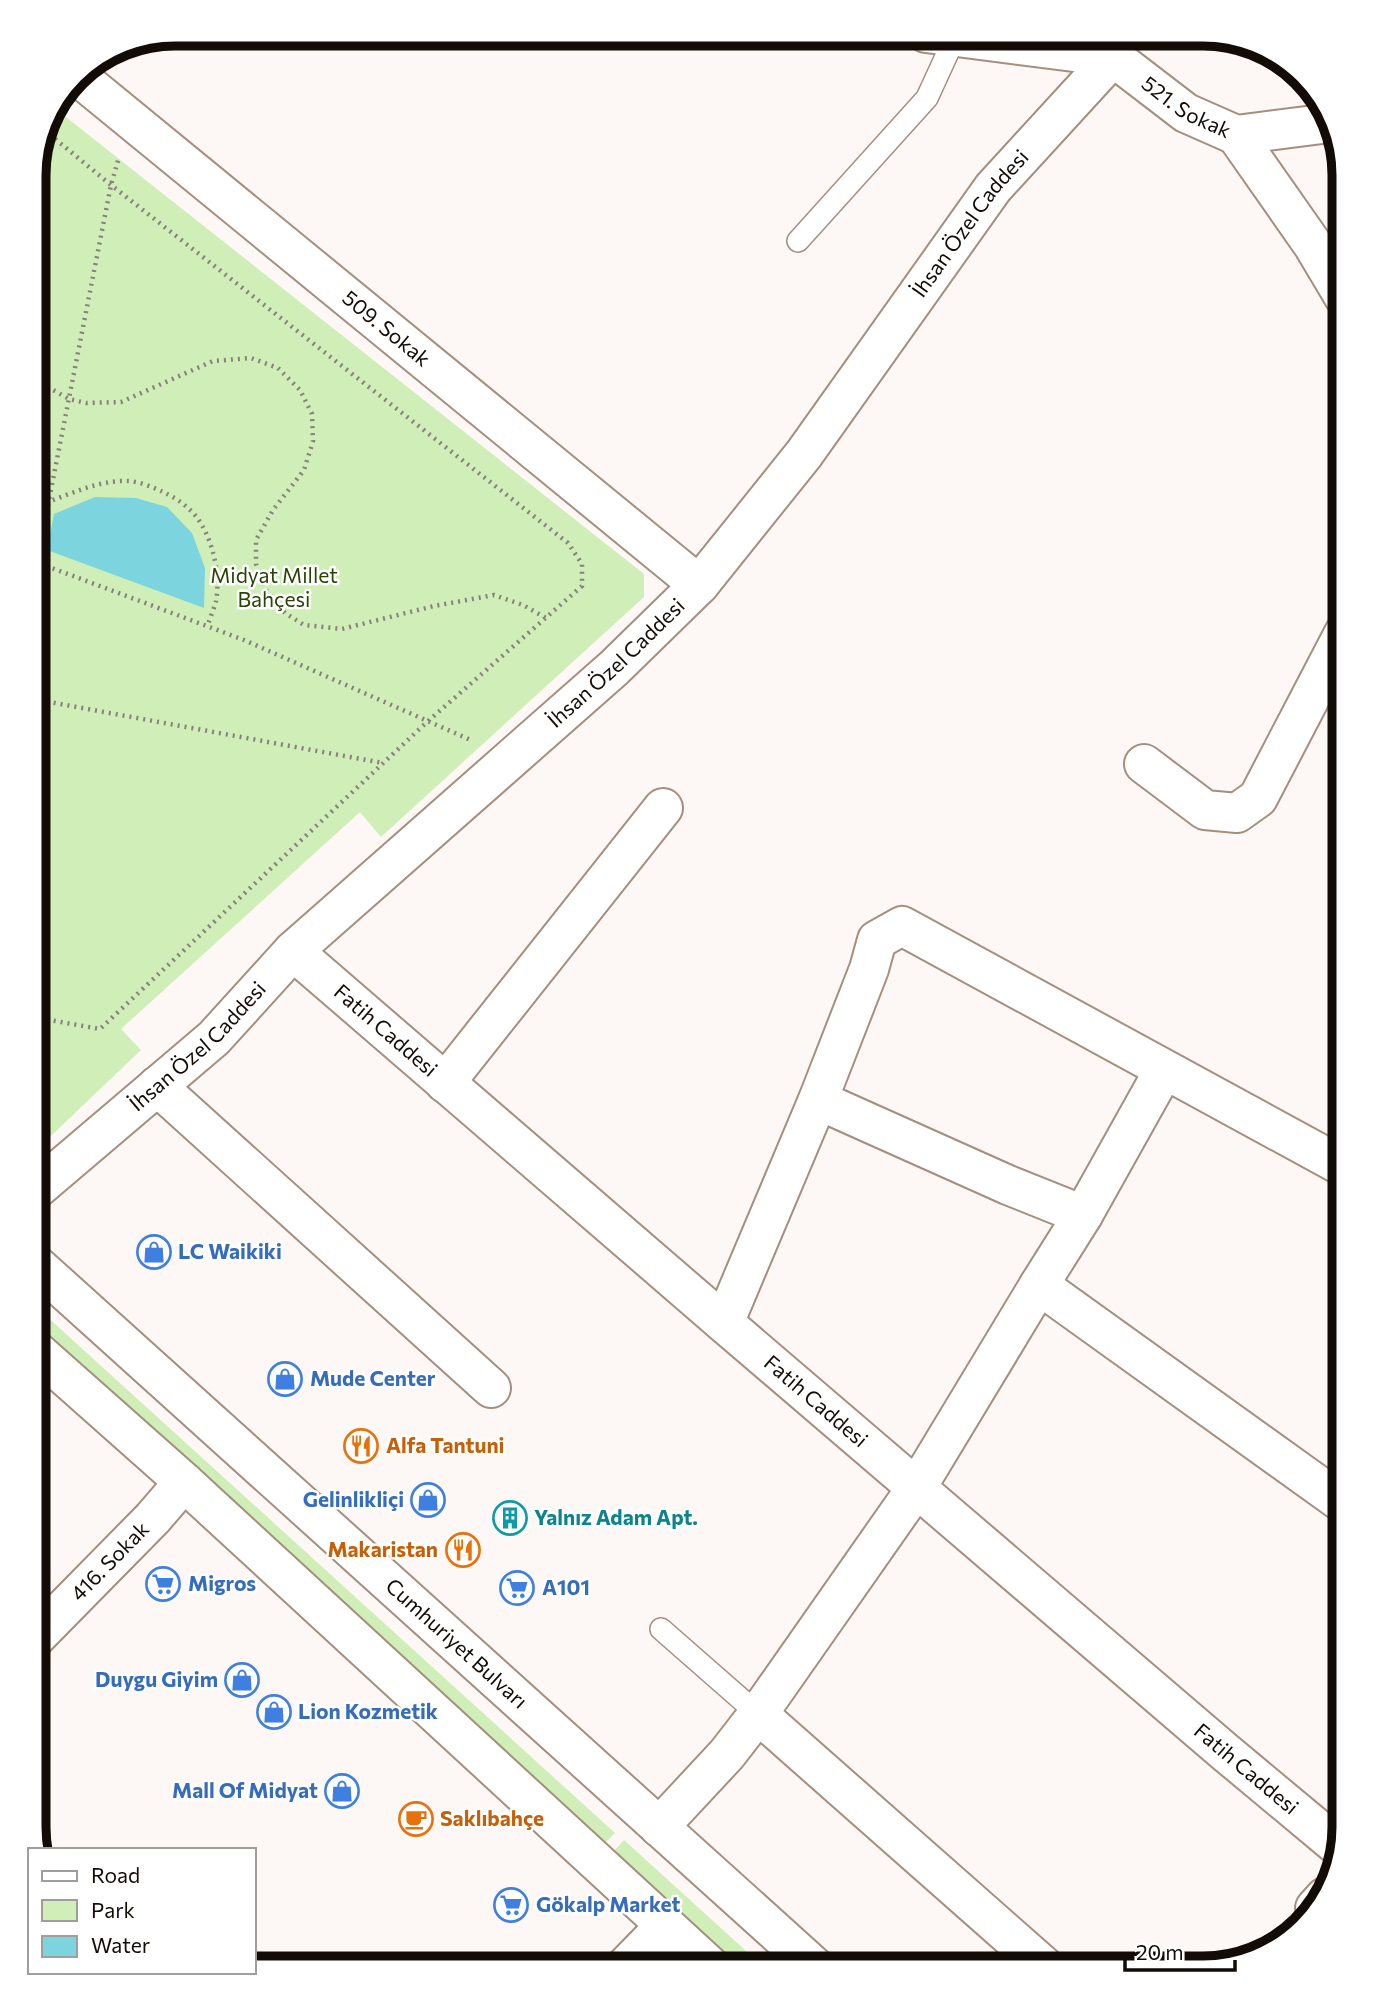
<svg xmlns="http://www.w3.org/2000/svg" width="1377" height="2002" font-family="Commissioner,sans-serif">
<rect width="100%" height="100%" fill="#fdf8f5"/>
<path fill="#d0eeb7" d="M 52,106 L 644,574 L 644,597 L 381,837 L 360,812 L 121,1029 L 141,1050 L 33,1153 L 34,165 L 48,112 Z
M 33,1304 L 615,1833 L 604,1844 L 33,1325 Z
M 624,1840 L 766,1969 L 742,1969 L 613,1852 Z"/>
<path fill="#7bd4de" d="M 95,497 L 136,498 L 167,507 L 192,533 L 205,568 L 204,608 L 47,550 L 54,514 Z"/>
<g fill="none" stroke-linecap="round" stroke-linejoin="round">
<g stroke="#a68e7f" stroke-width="24">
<path id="lane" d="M 798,241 L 927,98 L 955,37
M 661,1629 L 758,1714"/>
</g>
<g stroke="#a68e7f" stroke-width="42">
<g id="street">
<path id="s1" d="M 926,33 L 1113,57 L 1186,113 L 1236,135 L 1330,123"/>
<path id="s2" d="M 75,74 L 699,585"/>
<path d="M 1236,135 L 1313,245 L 1344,297"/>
<path d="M 1144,764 L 1205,810 L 1237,813 L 1258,798 L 1344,633"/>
<path d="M 445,1083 L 663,808"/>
<path d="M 157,1086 L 491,1388"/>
<path d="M 818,1100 L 1008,1185 L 1083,1215"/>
<path d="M 1039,1285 L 1344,1504"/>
<path d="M 724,1323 L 818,1100 L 869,969 L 877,940 L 902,926 L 1344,1167"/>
<path id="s3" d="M 33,1640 L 153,1518 L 184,1482"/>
<path d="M 758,1714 L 1047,1969"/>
<path d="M 659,1827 L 727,1754 L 758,1714 L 917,1487 L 1039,1285 L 1083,1215 L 1164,1070"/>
<path d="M 1315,1908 L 1325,1897"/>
<path d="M 623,1969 L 665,1926"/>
</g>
</g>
<g stroke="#a68e7f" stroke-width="42">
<g id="secondary">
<path id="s4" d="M 293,951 L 724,1323 L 1225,1752 L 1339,1847"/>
<path id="s5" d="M 33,1192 L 214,1038 L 293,951 L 614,668 L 699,585 L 804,454 L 993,188 L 1113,57"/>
</g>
</g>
<g stroke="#a68e7f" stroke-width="42">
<g id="primary">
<path id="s6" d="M 33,1262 L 817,1969"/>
<path d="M 33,1348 L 184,1482 L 713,1969"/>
</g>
</g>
<path stroke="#87807c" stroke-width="4.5" stroke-dasharray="2 5" stroke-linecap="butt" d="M 33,363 L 46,386 L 69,399 L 86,403 L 121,402 L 213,361 L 251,358 L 278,368 L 300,390 L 312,414 L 313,441 L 304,470 L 273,510 L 256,540 L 256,564 L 266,590 L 285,613 L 304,625 L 342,629 L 434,606 L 494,595 L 523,605 L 546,618
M 33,507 C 63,498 95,480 127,481 C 138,481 153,487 163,492 C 174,497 185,504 194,514 C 212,535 221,573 216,601 C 214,609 210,618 207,627
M 33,561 L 244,640 L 473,741
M 33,581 L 111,185 L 119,157
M 33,699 L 383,763
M 33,1017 L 100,1029 L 427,722 L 582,586 L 582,564 L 568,543 L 111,185 L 43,129
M 853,1960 L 863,1969"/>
<use href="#lane" stroke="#fff" stroke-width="21"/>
<use href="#street" stroke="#fff" stroke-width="38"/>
<use href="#secondary" stroke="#fff" stroke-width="38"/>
<use href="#primary" stroke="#fff" stroke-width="38"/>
</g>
<defs>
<g id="shop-ring" transform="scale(1.75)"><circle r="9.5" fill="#fff" stroke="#3f7fe0" stroke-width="1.5"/><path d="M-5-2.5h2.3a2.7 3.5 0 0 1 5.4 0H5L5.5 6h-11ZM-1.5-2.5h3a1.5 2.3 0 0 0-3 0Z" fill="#3f7fe0"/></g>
<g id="restaurant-ring" transform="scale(1.75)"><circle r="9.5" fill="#fff" stroke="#e8710a" stroke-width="1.5"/><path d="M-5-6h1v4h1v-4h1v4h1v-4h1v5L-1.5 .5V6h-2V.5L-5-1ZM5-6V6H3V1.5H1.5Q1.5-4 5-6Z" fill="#e8710a"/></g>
<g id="building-ring" transform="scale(1.75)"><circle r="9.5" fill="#fff" stroke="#0f9aa8" stroke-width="1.5"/><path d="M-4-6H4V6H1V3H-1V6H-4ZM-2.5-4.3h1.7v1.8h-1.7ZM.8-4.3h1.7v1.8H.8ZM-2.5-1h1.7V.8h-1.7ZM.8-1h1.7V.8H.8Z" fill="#0f9aa8"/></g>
<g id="supermarket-ring" transform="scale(1.75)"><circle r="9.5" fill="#fff" stroke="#3f7fe0" stroke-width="1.5"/><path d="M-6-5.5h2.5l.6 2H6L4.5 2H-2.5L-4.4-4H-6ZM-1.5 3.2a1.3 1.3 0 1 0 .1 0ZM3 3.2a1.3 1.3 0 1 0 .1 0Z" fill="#3f7fe0"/></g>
<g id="cafe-ring" transform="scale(1.75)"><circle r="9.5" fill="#fff" stroke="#e8710a" stroke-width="1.5"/><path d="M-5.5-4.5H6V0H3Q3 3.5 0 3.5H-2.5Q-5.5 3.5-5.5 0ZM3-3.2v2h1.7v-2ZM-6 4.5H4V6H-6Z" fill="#e8710a"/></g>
</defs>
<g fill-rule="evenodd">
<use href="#shop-ring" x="154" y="1252"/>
<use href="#shop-ring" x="285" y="1379"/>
<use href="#restaurant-ring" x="361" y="1446"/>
<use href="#shop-ring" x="428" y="1500"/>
<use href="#building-ring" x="510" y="1518"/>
<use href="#restaurant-ring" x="463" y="1550"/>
<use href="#supermarket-ring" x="163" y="1584"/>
<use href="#supermarket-ring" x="517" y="1588"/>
<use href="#shop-ring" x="242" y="1680"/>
<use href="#shop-ring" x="274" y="1712"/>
<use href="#shop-ring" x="342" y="1791"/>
<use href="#cafe-ring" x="416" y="1819"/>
<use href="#supermarket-ring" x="511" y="1905"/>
</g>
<g text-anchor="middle" stroke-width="5" stroke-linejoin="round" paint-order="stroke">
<g font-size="21" fill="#130b06" stroke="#fff">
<text dy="7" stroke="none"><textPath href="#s1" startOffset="278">521. Sokak</textPath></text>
<text dy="7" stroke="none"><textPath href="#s5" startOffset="1354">İhsan Özel Caddesi</textPath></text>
<text dy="7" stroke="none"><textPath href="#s2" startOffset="402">509. Sokak</textPath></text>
<text dy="7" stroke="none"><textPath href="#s5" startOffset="788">İhsan Özel Caddesi</textPath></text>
<text dy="7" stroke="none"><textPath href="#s4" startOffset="122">Fatih Caddesi</textPath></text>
<text dy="7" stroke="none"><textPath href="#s5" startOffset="220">İhsan Özel Caddesi</textPath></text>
<text dy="7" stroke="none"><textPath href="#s4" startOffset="690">Fatih Caddesi</textPath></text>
<text dy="7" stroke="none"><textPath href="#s3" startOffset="110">416. Sokak</textPath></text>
<text dy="7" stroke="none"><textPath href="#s6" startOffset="570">Cumhuriyet Bulvarı</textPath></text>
<text dy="7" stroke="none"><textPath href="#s4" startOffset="1256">Fatih Caddesi</textPath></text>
</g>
<g font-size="21" fill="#294403" stroke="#fff">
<text x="274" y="583">Midyat Millet<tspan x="274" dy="24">Bahçesi</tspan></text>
</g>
<g font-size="21" font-weight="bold" fill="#366cbe" stroke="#fff" text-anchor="start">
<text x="178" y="1259">LC Waikiki</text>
<text x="310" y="1386">Mude Center</text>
<text x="404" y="1507" text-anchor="end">Gelinlikliçi</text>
<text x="188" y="1591">Migros</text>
<text x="542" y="1595">A101</text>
<text x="218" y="1687" text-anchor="end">Duygu Giyim</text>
<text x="298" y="1719">Lion Kozmetik</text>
<text x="318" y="1798" text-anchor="end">Mall Of Midyat</text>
<text x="536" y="1912">Gökalp Market</text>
</g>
<g font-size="21" font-weight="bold" fill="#c56008" stroke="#fff" text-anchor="start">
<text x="386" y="1453">Alfa Tantuni</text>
<text x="438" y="1557" text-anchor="end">Makaristan</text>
<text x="440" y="1826">Saklıbahçe</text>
</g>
<g font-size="21" font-weight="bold" fill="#0d838f" stroke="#fff" text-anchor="start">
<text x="534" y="1525">Yalnız Adam Apt.</text>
</g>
</g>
<path d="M0 0H1377V2002H0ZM175 46H1203A129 129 0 0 1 1332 175V1827A129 129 0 0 1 1203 1956H175A129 129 0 0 1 46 1827V175A129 129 0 0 1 175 46Z" fill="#fff" fill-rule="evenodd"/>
<path fill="none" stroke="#130b06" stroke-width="9" d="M175 46H1203A129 129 0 0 1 1332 175V1827A129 129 0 0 1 1203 1956H175A129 129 0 0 1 46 1827V175A129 129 0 0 1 175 46Z"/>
<rect x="28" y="1848" width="228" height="126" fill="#ffffff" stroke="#a19d9b" stroke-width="2"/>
<rect x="42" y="1871" width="35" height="10" fill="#ffffff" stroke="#a19d9b" stroke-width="2"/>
<text x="91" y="1883" font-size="21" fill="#130b06">Road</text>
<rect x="42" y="1900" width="35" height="21" fill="#d0eeb7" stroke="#a19d9b" stroke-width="2"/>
<text x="91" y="1918" font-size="21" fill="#130b06">Park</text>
<rect x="42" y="1936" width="35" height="21" fill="#7bd4de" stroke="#a19d9b" stroke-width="2"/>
<text x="91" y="1953" font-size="21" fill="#130b06">Water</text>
<path d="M1125 1960v10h110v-10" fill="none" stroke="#130b06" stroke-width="3.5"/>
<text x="1136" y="1960" font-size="21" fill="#130b06" stroke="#ffffff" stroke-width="5" paint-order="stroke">20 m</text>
</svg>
